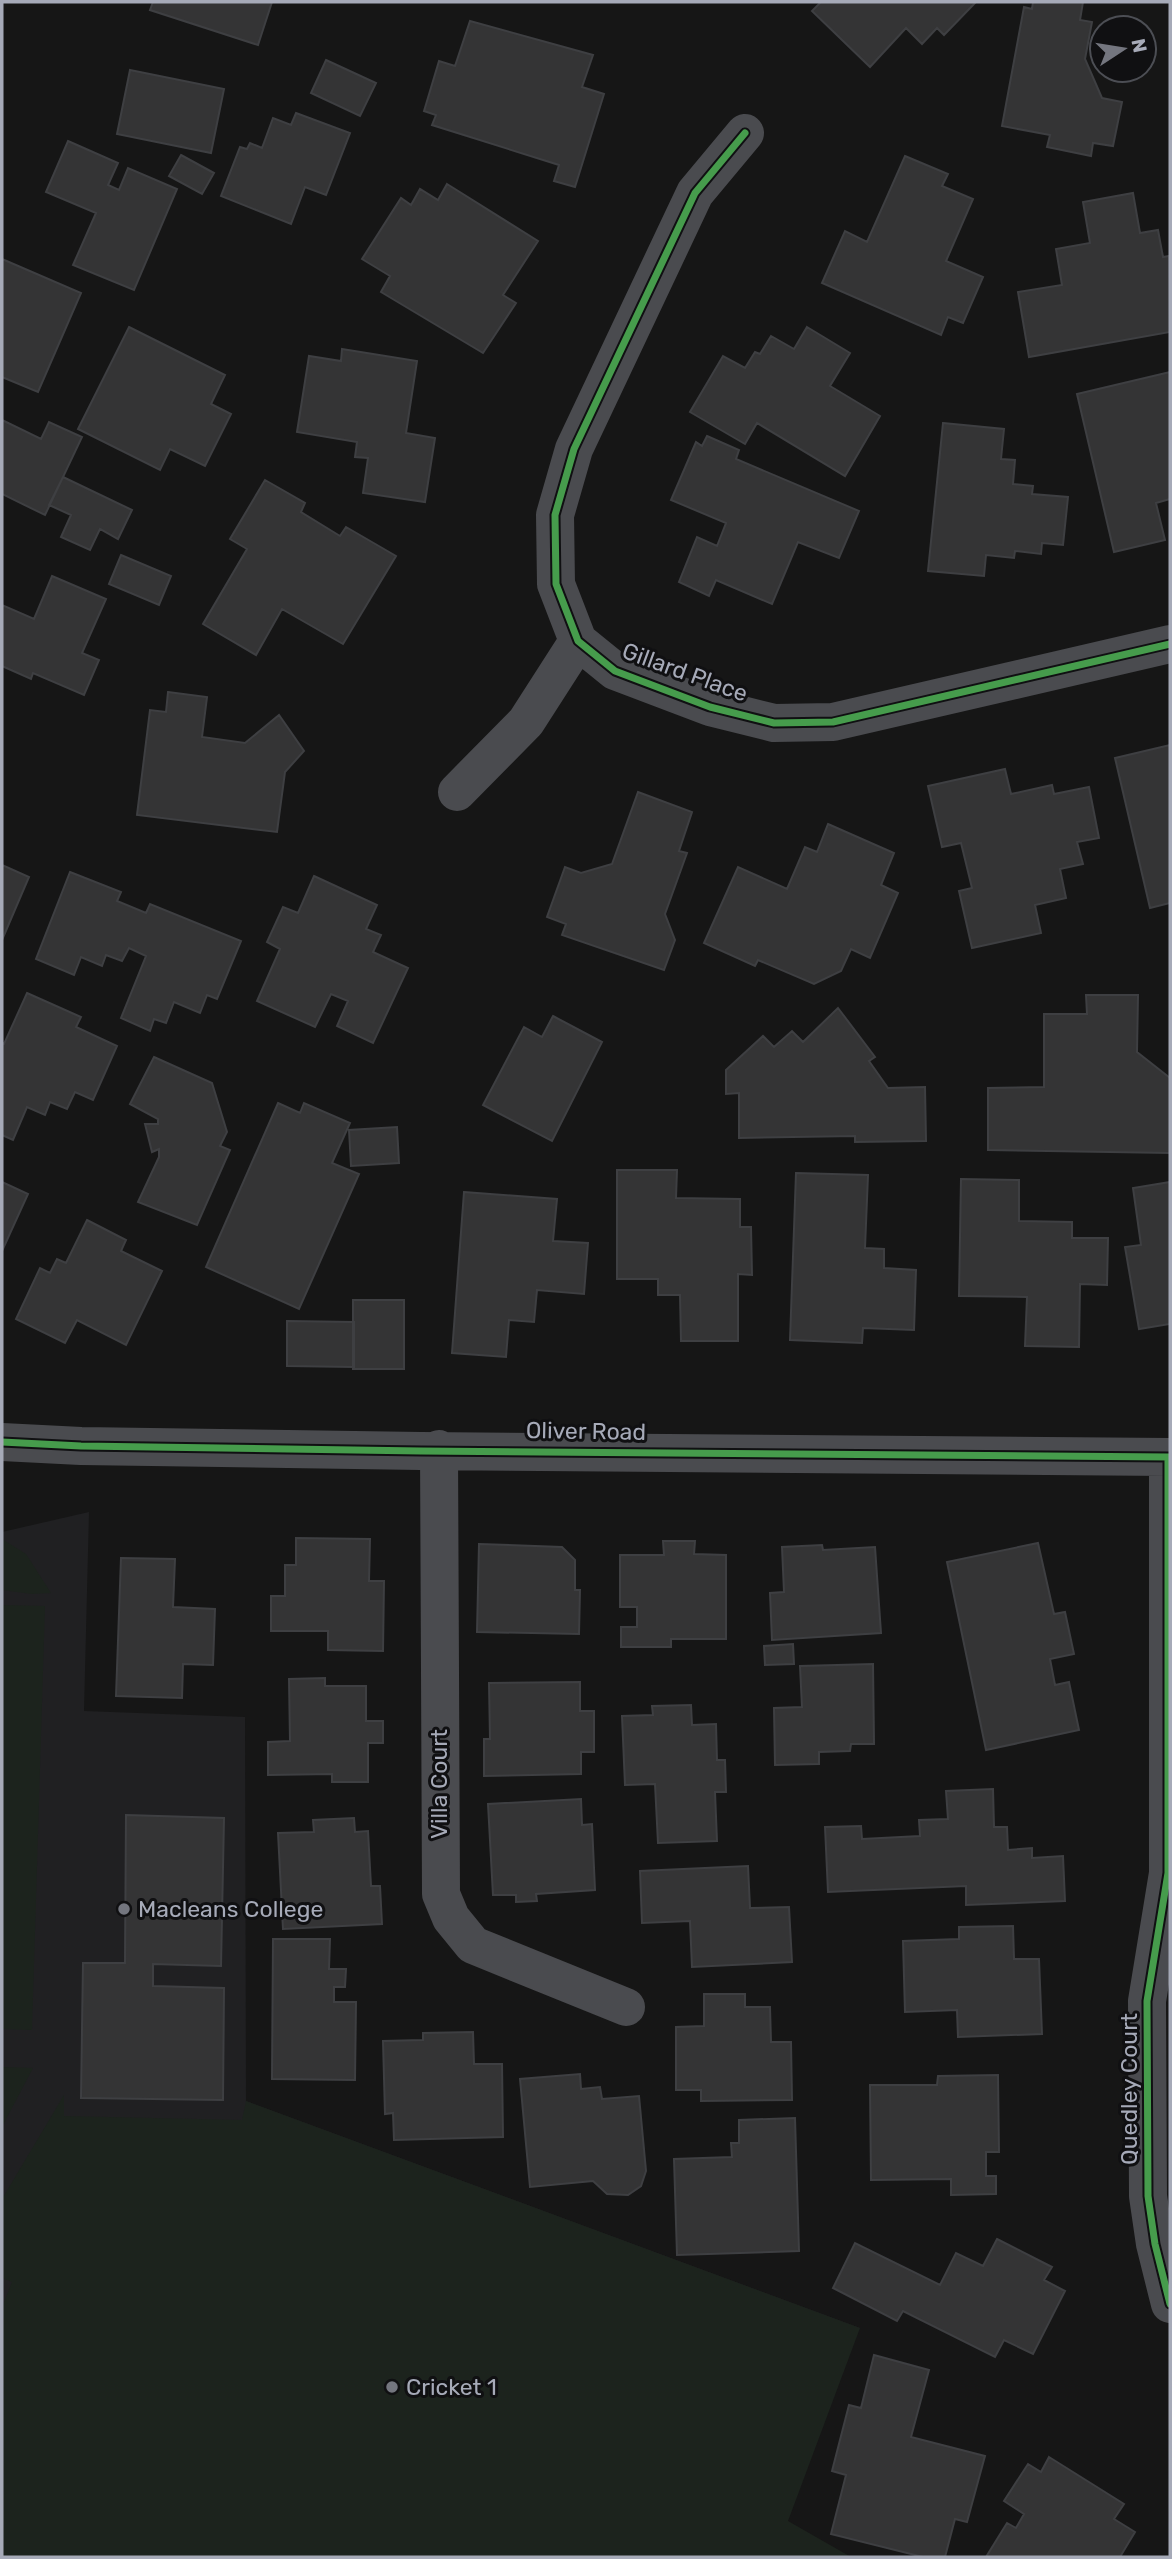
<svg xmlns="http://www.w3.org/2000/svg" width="1172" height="2559" font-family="Rubik,sans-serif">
<rect width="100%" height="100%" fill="#161616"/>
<path fill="#202022" d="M 89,1512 L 84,1711 L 245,1717 L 246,2101 L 860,2328 L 2,2557 L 2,1532 Z"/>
<path fill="#1c231d" d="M 2,1539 L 26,1554 L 51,1593 L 32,1594 L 2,1590 Z
M 2,1605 L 45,1606 L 32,2030 L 2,2029 Z
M 2,2067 L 33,2068 L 2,2127 Z
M 64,2095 L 64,2116 L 242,2120 L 246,2101 L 860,2328 L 788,2521 L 851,2557 L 2,2557 L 2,2307 L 12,2282 L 2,2278 L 2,2199 Z"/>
<path fill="#343435" stroke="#3e3f42" stroke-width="2" d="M 153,2 L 272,2 L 258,45 L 150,10 Z
M 821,2 L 976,2 L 944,35 L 937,28 L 922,44 L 906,28 L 870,67 L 812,11 Z
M 1033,2 L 1083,2 L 1080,20 L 1092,22 L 1085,59 L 1102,98 L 1122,102 L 1113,146 L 1093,143 L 1091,156 L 1047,147 L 1050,135 L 1002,126 L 1024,7 L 1032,9 Z
M 470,21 L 593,55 L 582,87 L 604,94 L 575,187 L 554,181 L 559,165 L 432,125 L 436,115 L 424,111 L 439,61 L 455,66 Z
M 326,60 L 376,83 L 360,116 L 311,93 Z
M 130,70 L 224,89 L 211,153 L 117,134 Z
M 296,113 L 350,133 L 326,195 L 305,187 L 291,224 L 221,196 L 240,147 L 247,149 L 250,143 L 262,148 L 273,118 L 291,125 Z
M 68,141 L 118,163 L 108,185 L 119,190 L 128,168 L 177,189 L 134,290 L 73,265 L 96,213 L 46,192 Z
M 181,155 L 214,173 L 202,194 L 169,176 Z
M 905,156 L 948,174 L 942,186 L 973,199 L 946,261 L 983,277 L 963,323 L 948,317 L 941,335 L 822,283 L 845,231 L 867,242 Z
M 447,184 L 538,241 L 503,295 L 516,303 L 483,353 L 381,292 L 390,276 L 362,259 L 401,198 L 411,205 L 420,189 L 438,200 Z
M 1133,193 L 1140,233 L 1158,230 L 1163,257 L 1169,256 L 1170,332 L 1029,357 L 1018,292 L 1062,285 L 1056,249 L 1090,243 L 1083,202 Z
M 2,259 L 81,293 L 38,392 L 2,377 Z
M 129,327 L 225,375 L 211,404 L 231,414 L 205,466 L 170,449 L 160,470 L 78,429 Z
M 807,327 L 850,353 L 830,386 L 880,416 L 845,476 L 757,423 L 745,444 L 690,412 L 723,356 L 745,368 L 755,352 L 760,354 L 771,336 L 794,349 Z
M 342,349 L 417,361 L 406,433 L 435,438 L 425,502 L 363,493 L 368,458 L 355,457 L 357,442 L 297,432 L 309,356 L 341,361 Z
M 1170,372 L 1170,499 L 1156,503 L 1165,540 L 1114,552 L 1077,394 Z
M 2,420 L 41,439 L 49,422 L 82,437 L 45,515 L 2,494 Z
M 943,423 L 1004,429 L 1001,459 L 1015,460 L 1013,484 L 1033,486 L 1032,494 L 1068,497 L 1063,545 L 1042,543 L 1041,554 L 1015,551 L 1014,558 L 986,555 L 984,576 L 928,571 Z
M 707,436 L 739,450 L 736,459 L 859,511 L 839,558 L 798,542 L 772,604 L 716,580 L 709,596 L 679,582 L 697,537 L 717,546 L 726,523 L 671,500 L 696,442 L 702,446 Z
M 63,477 L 132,510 L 118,539 L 100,529 L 90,550 L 61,537 L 71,515 L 49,505 Z
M 265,480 L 305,503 L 301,512 L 340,536 L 346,527 L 396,556 L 343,644 L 282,609 L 256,655 L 203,624 L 247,549 L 230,539 Z
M 121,555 L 171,576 L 159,605 L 109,584 Z
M 52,576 L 106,599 L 82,653 L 99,660 L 84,695 L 33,673 L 31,679 L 2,666 L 2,605 L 34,619 Z
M 168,692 L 207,697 L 202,737 L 245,743 L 279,715 L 304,751 L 285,772 L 277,832 L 137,815 L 150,710 L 166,712 Z
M 1170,745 L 1170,903 L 1150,908 L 1115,758 Z
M 1005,769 L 1011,794 L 1052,785 L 1054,794 L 1089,787 L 1099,838 L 1077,842 L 1083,864 L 1060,869 L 1066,898 L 1035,905 L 1041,933 L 972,948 L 959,891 L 972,888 L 961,843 L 942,847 L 928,786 Z
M 638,792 L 692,812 L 679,851 L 687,853 L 665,914 L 675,940 L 664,970 L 562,935 L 566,924 L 547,917 L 565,867 L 581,873 L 612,864 Z
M 828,824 L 894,853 L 881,885 L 898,893 L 870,958 L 851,949 L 841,971 L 814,984 L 758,960 L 755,966 L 704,943 L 738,867 L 787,889 L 805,847 L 817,852 Z
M 2,865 L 29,877 L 2,940 Z
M 70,872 L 121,892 L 117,901 L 146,913 L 150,904 L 241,941 L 217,999 L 207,995 L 200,1013 L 174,1002 L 166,1023 L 154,1019 L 150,1031 L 121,1018 L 146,956 L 129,948 L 122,961 L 106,955 L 102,966 L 81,957 L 74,975 L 36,959 Z
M 314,876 L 377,905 L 366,929 L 381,935 L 373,952 L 408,968 L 373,1043 L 337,1026 L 348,1001 L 331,994 L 315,1027 L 257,1001 L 280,949 L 267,942 L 283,907 L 298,913 Z
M 27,993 L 81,1017 L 76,1027 L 117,1046 L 93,1100 L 75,1092 L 67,1109 L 50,1102 L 45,1115 L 27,1107 L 13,1140 L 2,1135 L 2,1043 L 4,1044 Z
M 1086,995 L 1138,995 L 1137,1052 L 1170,1078 L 1170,1153 L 988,1150 L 988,1088 L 1044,1087 L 1044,1014 L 1087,1014 Z
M 838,1008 L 875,1057 L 869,1061 L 888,1088 L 925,1087 L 926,1141 L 855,1142 L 855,1136 L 739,1138 L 739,1093 L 726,1094 L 726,1070 L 763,1036 L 774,1047 L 792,1031 L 803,1042 Z
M 553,1016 L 602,1042 L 552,1141 L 483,1105 L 524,1027 L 542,1037 Z
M 154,1057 L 212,1083 L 227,1132 L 220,1146 L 230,1150 L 197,1225 L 138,1202 L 159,1157 L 159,1149 L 152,1152 L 145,1124 L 158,1124 L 158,1119 L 130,1104 Z
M 278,1103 L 300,1113 L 304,1103 L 350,1123 L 332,1163 L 359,1174 L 299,1309 L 206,1267 Z
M 397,1127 L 399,1163 L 351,1166 L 349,1130 Z
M 617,1170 L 677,1170 L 676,1198 L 740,1199 L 740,1227 L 751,1227 L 752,1275 L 738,1274 L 738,1341 L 681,1341 L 680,1295 L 658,1295 L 658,1279 L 617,1279 Z
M 796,1173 L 868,1175 L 865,1248 L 884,1249 L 884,1268 L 916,1270 L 914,1330 L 863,1328 L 862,1343 L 790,1340 Z
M 961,1179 L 1019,1180 L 1019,1221 L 1072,1222 L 1072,1238 L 1108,1238 L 1107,1285 L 1080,1284 L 1079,1347 L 1025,1346 L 1027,1297 L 959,1296 Z
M 2,1182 L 28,1194 L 2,1251 Z
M 1170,1182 L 1170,1324 L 1139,1329 L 1125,1247 L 1141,1245 L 1133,1188 Z
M 464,1192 L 557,1199 L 553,1241 L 588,1243 L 584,1294 L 537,1290 L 534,1322 L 509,1320 L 506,1357 L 452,1353 Z
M 87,1220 L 126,1240 L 121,1251 L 162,1271 L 126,1345 L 77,1320 L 65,1343 L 16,1319 L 40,1268 L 50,1273 L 57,1259 L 66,1263 Z
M 353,1300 L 404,1300 L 404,1369 L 353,1369 Z
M 287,1321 L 354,1322 L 354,1367 L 287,1366 Z
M 296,1538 L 370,1539 L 369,1581 L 384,1581 L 383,1651 L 328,1650 L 328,1631 L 271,1631 L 271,1596 L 285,1596 L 285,1565 L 296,1565 Z
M 663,1541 L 695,1541 L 694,1554 L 726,1555 L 726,1639 L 671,1639 L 671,1647 L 621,1647 L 621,1627 L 637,1627 L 637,1607 L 620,1607 L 620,1555 L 664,1555 Z
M 1038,1543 L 1054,1614 L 1065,1612 L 1074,1654 L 1050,1659 L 1055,1685 L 1069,1682 L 1079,1730 L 986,1750 L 947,1562 Z
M 479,1544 L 562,1547 L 575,1560 L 575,1590 L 580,1590 L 579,1634 L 477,1632 Z
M 822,1545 L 823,1550 L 875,1547 L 881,1633 L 772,1640 L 770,1593 L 784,1592 L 782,1547 Z
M 121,1558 L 175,1559 L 173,1607 L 215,1609 L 213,1665 L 183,1664 L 182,1698 L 116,1696 Z
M 793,1644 L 794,1664 L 765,1665 L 764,1646 Z
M 873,1664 L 874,1744 L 851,1744 L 850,1751 L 819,1752 L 819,1764 L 775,1765 L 774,1708 L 802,1707 L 800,1666 Z
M 325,1678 L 325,1686 L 366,1686 L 366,1721 L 383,1721 L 383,1743 L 368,1743 L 368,1782 L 332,1782 L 332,1774 L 268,1775 L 268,1742 L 290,1741 L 289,1679 Z
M 580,1682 L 580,1711 L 594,1711 L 594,1752 L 581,1752 L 581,1774 L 484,1776 L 484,1739 L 490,1739 L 489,1683 Z
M 691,1705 L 692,1725 L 716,1724 L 717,1760 L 725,1760 L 726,1792 L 715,1792 L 717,1841 L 658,1843 L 655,1784 L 625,1785 L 622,1716 L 653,1715 L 652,1706 Z
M 993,1789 L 994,1827 L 1007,1827 L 1008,1850 L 1032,1848 L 1032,1858 L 1063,1856 L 1065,1901 L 966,1905 L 966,1886 L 828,1892 L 825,1827 L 861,1826 L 862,1839 L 920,1836 L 919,1820 L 948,1819 L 946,1791 Z
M 581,1799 L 582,1825 L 592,1824 L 595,1890 L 536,1894 L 537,1901 L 516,1902 L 516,1895 L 493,1895 L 488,1804 Z
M 126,1815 L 224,1818 L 221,1966 L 153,1964 L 153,1986 L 224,1988 L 223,2100 L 81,2098 L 83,1963 L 125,1963 Z
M 354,1818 L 355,1832 L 368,1831 L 371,1886 L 380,1886 L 382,1924 L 283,1929 L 278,1833 L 314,1832 L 313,1820 Z
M 748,1866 L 750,1908 L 789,1907 L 792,1962 L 692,1967 L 690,1921 L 642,1923 L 640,1871 Z
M 1013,1926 L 1014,1959 L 1039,1959 L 1042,2034 L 958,2037 L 957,2010 L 905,2012 L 903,1941 L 959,1939 L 959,1927 Z
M 273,1939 L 330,1939 L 329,1969 L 346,1969 L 345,1987 L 334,1987 L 334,2002 L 356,2002 L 355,2080 L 272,2079 Z
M 704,1994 L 745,1994 L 745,2007 L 770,2007 L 771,2042 L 791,2042 L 792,2100 L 701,2101 L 701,2090 L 676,2090 L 676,2027 L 704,2026 Z
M 473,2032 L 474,2064 L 502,2064 L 503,2137 L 394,2140 L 393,2113 L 385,2114 L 383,2041 L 423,2040 L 423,2033 Z
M 580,2074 L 581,2089 L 600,2087 L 602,2099 L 639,2096 L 646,2171 L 641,2186 L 628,2195 L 607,2194 L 593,2181 L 530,2187 L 520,2079 Z
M 998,2075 L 999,2152 L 986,2152 L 986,2176 L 996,2176 L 996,2194 L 951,2195 L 951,2179 L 871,2180 L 870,2085 L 937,2085 L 938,2076 Z
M 795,2118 L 799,2251 L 677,2255 L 674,2159 L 732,2157 L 731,2143 L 739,2143 L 739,2120 Z
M 997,2239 L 1052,2267 L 1044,2280 L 1065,2291 L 1033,2354 L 1004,2340 L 995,2357 L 903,2311 L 897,2321 L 833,2288 L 855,2243 L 940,2285 L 956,2253 L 983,2266 Z
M 874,2355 L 929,2370 L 911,2437 L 985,2456 L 967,2522 L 955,2519 L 945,2557 L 923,2557 L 831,2534 L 846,2475 L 832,2471 L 849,2405 L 861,2408 Z
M 1049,2457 L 1124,2504 L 1114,2519 L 1135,2532 L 1120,2557 L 986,2557 L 1007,2523 L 1016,2528 L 1024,2514 L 1004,2501 L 1028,2464 L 1041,2472 Z"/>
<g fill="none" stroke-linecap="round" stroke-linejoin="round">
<path stroke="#4a4b4f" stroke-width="38" d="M 745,133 L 695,193 L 574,449 L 555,515 L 556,584 L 578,641 L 615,671 L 710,707 L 774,723 L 833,722 L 1170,644
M 457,792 L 526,722 L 578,641
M 2,1442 L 81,1446 L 421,1451 L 1170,1457
M 439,1449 L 441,1894 L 451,1918 L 473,1945 L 626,2007
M 1168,1457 L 1168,1873 L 1147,2001 L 1148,2196 L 1155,2244 L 1170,2304"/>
<g stroke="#101012" stroke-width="11">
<path id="cycleway" d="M 745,133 L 695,193 L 574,449 L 555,515 L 556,584 L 578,641 L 615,671 L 710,707 L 774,723 L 833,722 L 1170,644
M 2,1442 L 81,1446 L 421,1451 L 1170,1457
M 1168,1457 L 1168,1873 L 1147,2001 L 1148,2196 L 1155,2244 L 1170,2304"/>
</g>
<use href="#cycleway" stroke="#469c4c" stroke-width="7"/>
</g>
<g fill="#74767f" stroke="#101012" stroke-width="2.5">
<circle cx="124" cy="1909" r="7"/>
<circle cx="392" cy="2387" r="7"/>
</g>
<g text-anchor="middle" stroke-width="6" stroke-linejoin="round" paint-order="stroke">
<g font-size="23" fill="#a6aab8" stroke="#101012">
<text transform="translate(685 672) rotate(20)" y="8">Gillard Place</text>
<text transform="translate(586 1431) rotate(1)" y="8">Oliver Road</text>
<text transform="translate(439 1784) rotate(-90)" y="8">Villa Court</text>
<text transform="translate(1129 2089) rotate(-90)" y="8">Quedley Court</text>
</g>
<g font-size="23" fill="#a6aab8" stroke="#101012" text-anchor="start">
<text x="138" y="1917">Macleans College</text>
<text x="406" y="2395">Cricket 1</text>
</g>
</g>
<rect width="1172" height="2559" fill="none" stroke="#a6aab8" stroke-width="7"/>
<g transform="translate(1123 49) rotate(78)"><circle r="33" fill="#101012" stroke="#4c4e54" stroke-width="2"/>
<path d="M0-5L12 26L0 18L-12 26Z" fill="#74767f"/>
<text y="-10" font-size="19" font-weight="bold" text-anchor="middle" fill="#a6aab8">N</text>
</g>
</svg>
